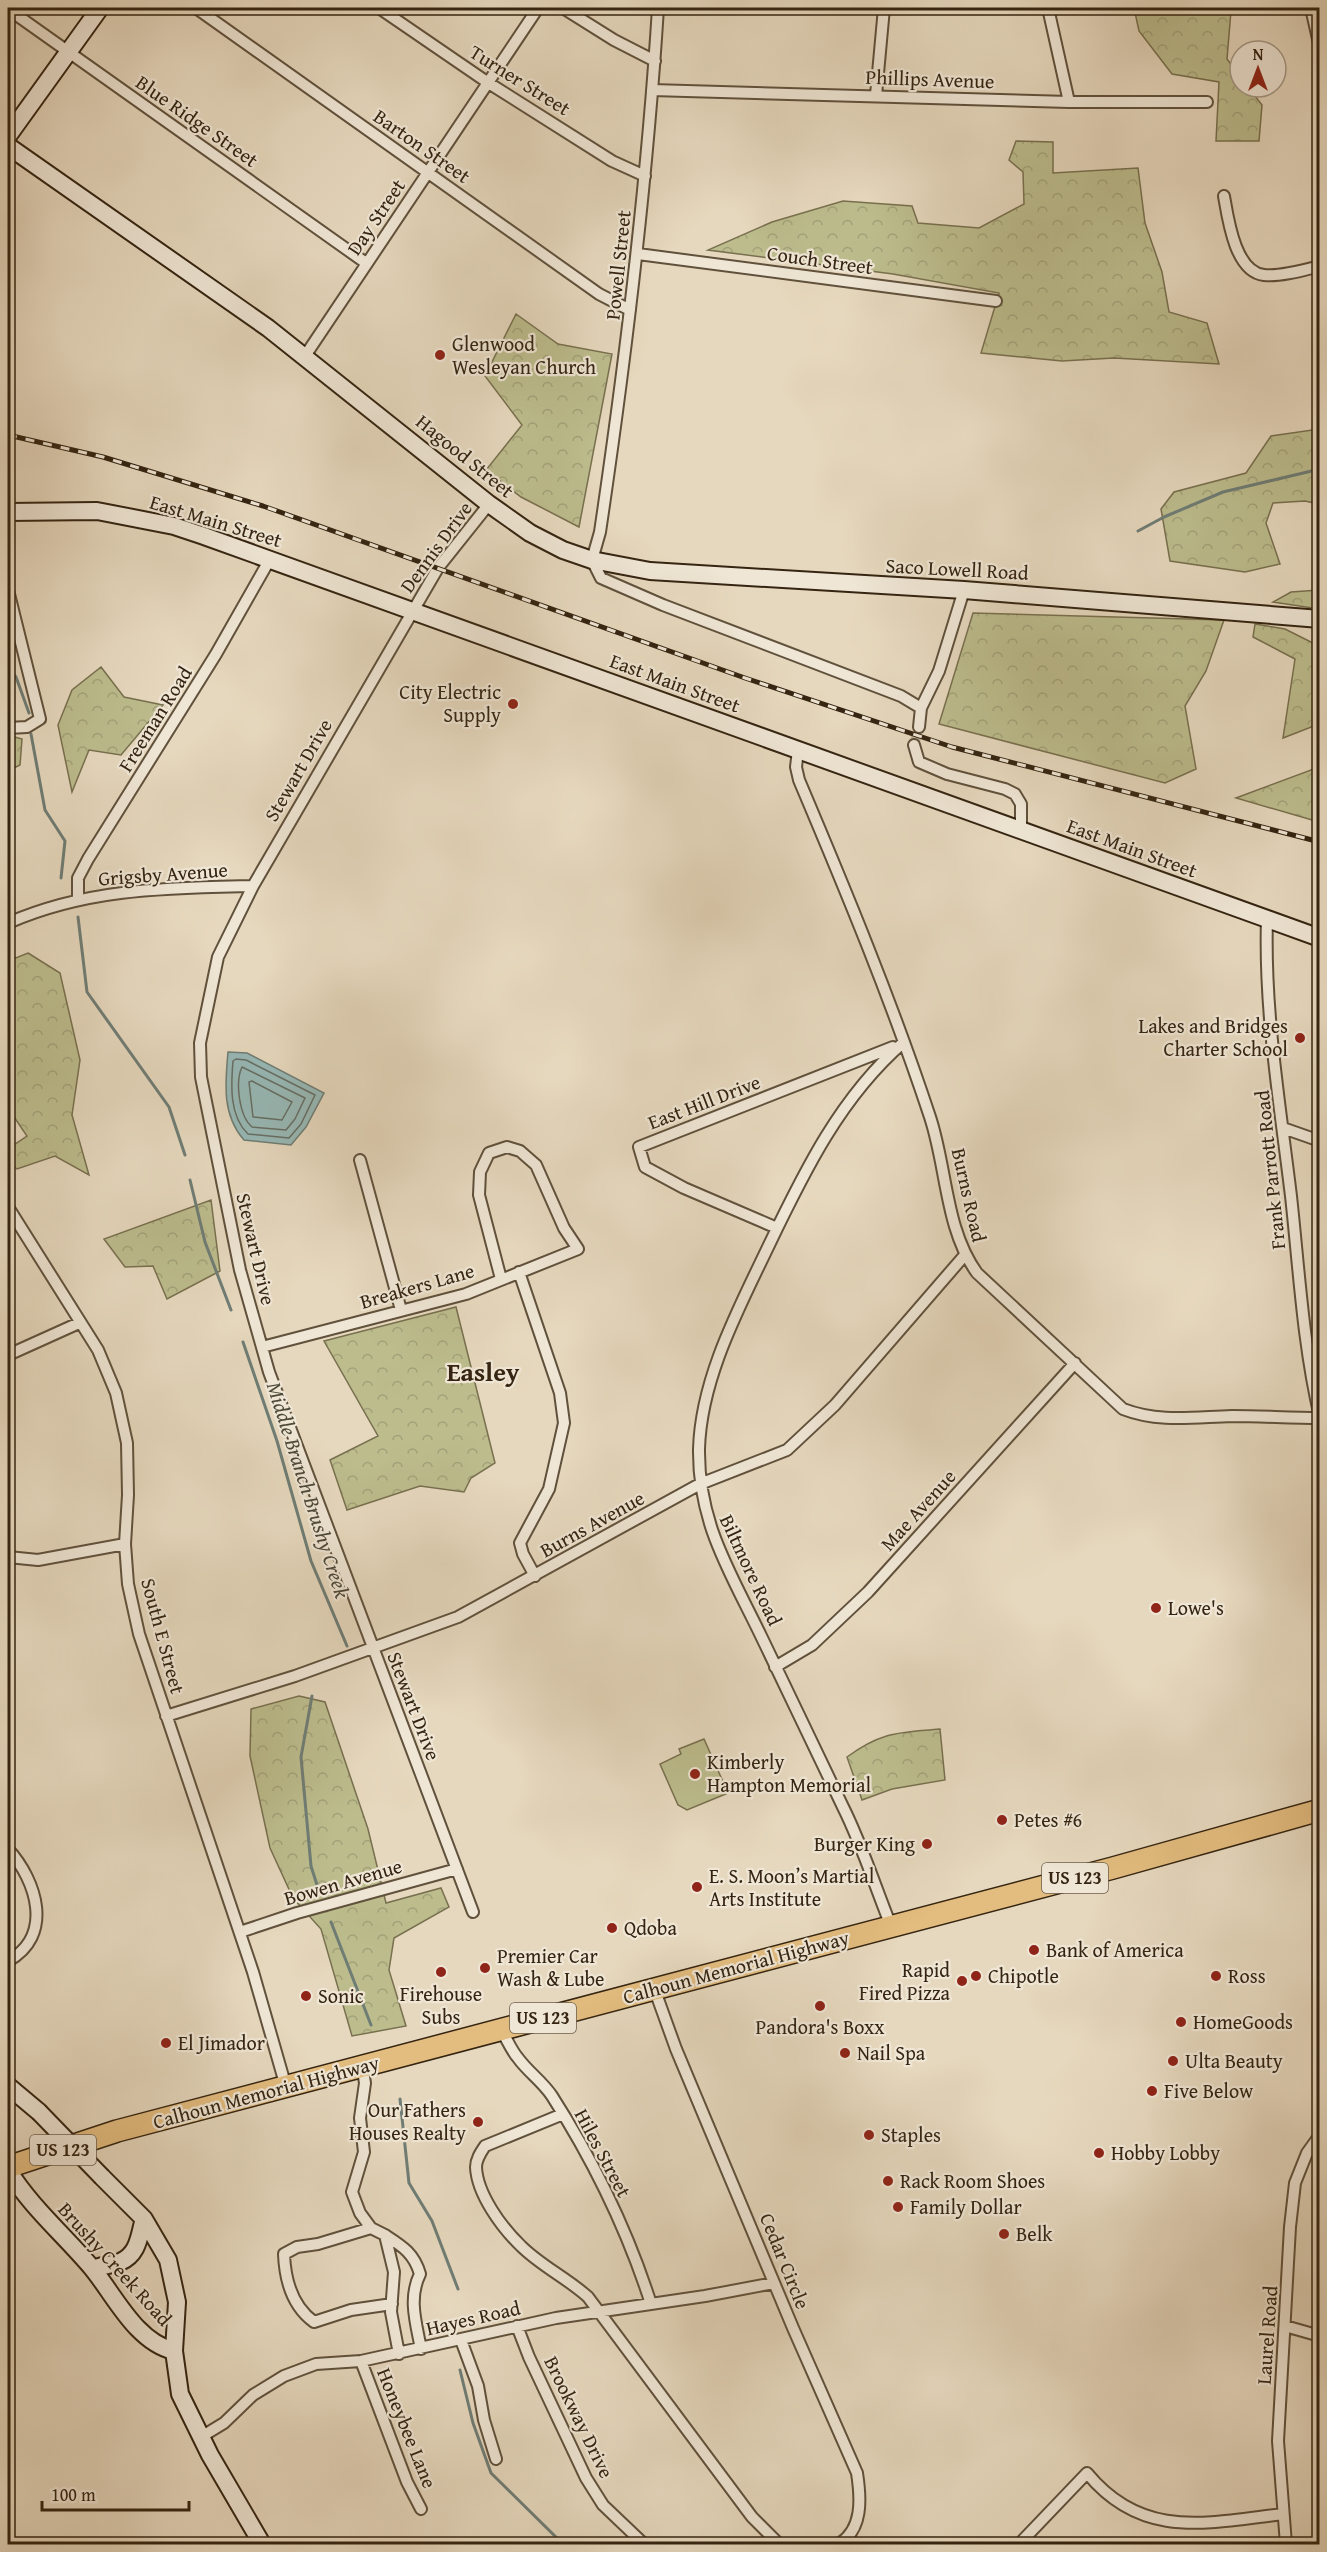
<svg xmlns="http://www.w3.org/2000/svg" width="1327" height="2552" font-family="'Gentium Book Plus',serif">
<defs>
<pattern id="forest-crowns" width="20" height="18" patternUnits="userSpaceOnUse" patternTransform="scale(1.5)"><rect width="20" height="18" fill="#bcbc8d"/><path d="M2 6a3 3 0 1 1 6 0M12 15a3 3 0 1 1 6 0" fill="none" stroke="#a2a179"/></pattern>
</defs>
<rect width="100%" height="100%" fill="#e6d8be"/>
<filter id="stains"><feTurbulence type="fractalNoise" baseFrequency=".00333" numOctaves="4"/><feColorMatrix values="0 0 0 0 .2 0 0 0 0 .09 0 0 0 0 .02 0 0 0 .5 -.17"/></filter>
<radialGradient id="worn" r=".72"><stop offset=".6" stop-color="#630" stop-opacity="0"/><stop offset="1" stop-color="#630" stop-opacity=".3"/></radialGradient>
<path fill="#bcbc8d" stroke="#78704f" stroke-width="1.5" d="M 704,1739 L 728,1793 L 687,1810 L 678,1805 L 660,1764 L 681,1754 L 679,1749 Z"/>
<path fill="url(#forest-crowns)" stroke="#78704f" stroke-width="1.5" d="M 1134,8 L 1226,8 L 1231,11 L 1227,59 L 1240,76 L 1240,87 L 1248,87 L 1262,105 L 1259,141 L 1216,141 L 1219,82 L 1172,74 L 1139,31 Z
M 1016,141 L 1053,142 L 1053,173 L 1138,168 L 1145,223 L 1162,272 L 1169,312 L 1207,323 L 1219,364 L 1114,358 L 1062,361 L 981,353 L 999,293 L 893,274 L 708,250 L 772,222 L 843,201 L 912,206 L 918,223 L 979,228 L 1024,204 L 1023,172 L 1009,160 Z
M 516,314 L 558,344 L 612,354 L 579,527 L 521,497 L 486,470 L 522,425 L 485,376 Z
M 1319,429 L 1319,504 L 1305,501 L 1273,503 L 1266,523 L 1280,564 L 1245,572 L 1170,561 L 1161,509 L 1174,492 L 1246,473 L 1271,436 Z
M 1319,590 L 1319,609 L 1273,602 L 1291,592 Z
M 973,613 L 1224,620 L 1206,671 L 1185,706 L 1196,769 L 1165,783 L 939,724 Z
M 1255,624 L 1285,629 L 1319,646 L 1319,724 L 1283,738 L 1295,659 L 1253,637 Z
M 101,667 L 124,697 L 163,705 L 121,755 L 89,750 L 72,792 L 58,725 L 72,690 Z
M 8,735 L 22,739 L 20,765 L 8,771 Z
M 1319,767 L 1319,822 L 1236,798 Z
M 28,953 L 60,973 L 80,1060 L 72,1115 L 89,1175 L 55,1156 L 17,1169 L 8,1162 L 8,1149 L 27,1136 L 8,1108 L 8,961 Z
M 211,1200 L 220,1271 L 167,1299 L 153,1266 L 125,1267 L 104,1239 Z
M 456,1307 L 495,1463 L 471,1478 L 464,1492 L 420,1486 L 347,1510 L 330,1460 L 378,1436 L 324,1341 Z
M 299,1696 L 325,1702 L 368,1829 L 386,1903 L 441,1888 L 449,1907 L 394,1938 L 389,1970 L 406,2026 L 352,2036 L 321,1929 L 293,1898 L 270,1848 L 250,1756 L 251,1709 Z
M 940,1729 L 945,1780 L 892,1789 L 862,1800 L 847,1757 C 882,1731 899,1733 940,1729 Z"/>
<path fill="#97b9b7" stroke="#6f7d75" stroke-width="1.5" d="M 228,1052 L 247,1053 L 324,1093 L 306,1127 L 291,1145 L 244,1140 C 222,1115 225,1084 228,1052 Z"/>
<g fill="none" stroke-linecap="round" stroke-linejoin="round">
<path stroke="#666e64" stroke-width="1.5" d="M 236,1059 L 246,1060 L 315,1095 L 301,1124 L 289,1138 L 248,1134 C 229,1116 231,1085 233,1061 Z
M 242,1067 L 305,1098 L 295,1119 L 286,1130 L 252,1127 C 239,1116 235,1082 242,1067 Z
M 252,1081 L 292,1102 L 282,1120 L 253,1117 L 249,1082 Z"/>
<path stroke="#6f7d75" stroke-width="3" d="M 1138,531 L 1164,517 L 1223,492 L 1320,469
M 8,667 L 16,677 L 29,713
M 31,734 L 45,810 L 65,841 L 61,878
M 78,917 L 87,992 L 169,1107 L 185,1155
M 190,1180 L 205,1242 L 231,1310
M 243,1342 L 277,1441 L 311,1561 L 347,1646
M 312,1696 L 301,1757 L 311,1866 L 317,1885
M 331,1922 L 371,2025
M 400,2099 L 409,2183 L 432,2221 L 458,2289
M 460,2370 L 473,2423 L 491,2473 L 563,2544"/>
<path stroke="#c2b49b" stroke-width="10" stroke-dasharray="10 5" stroke-linecap="butt" d="M 914,745 L 919,727"/>
<g stroke="#60513c" stroke-width="14">
<path id="street" d="M 196,8 L 599,294 L 630,310
M 379,8 L 487,82 L 612,161 L 645,176
M 563,8 L 614,40 L 655,61
M 658,8 C 647,184 626,357 600,532 L 592,560 L 601,578 L 663,605 L 901,696 L 921,708 L 919,727
M 1048,8 L 1069,102
M 1311,8 L 1320,48
M 8,9 L 366,263
M 652,90 L 1069,102 L 1207,102
M 876,95 L 884,8
M 1224,196 C 1228,219 1235,272 1264,275 C 1280,277 1304,270 1320,266
M 638,254 L 996,301
M 305,356 L 538,8
M 8,574 L 8,590 L 40,719 L 27,727 L 8,728
M 921,708 L 939,671 L 964,590
M 914,745 L 919,762 L 947,774 L 1005,789 L 1015,794 L 1021,804 L 1021,829
M 798,750 L 796,767 L 799,780 C 846,891 892,1002 930,1117 C 947,1168 945,1229 977,1273 L 1123,1409 C 1159,1423 1194,1417 1232,1416 C 1261,1416 1290,1418 1320,1418
M 78,899 L 78,878 L 88,859 L 216,654 L 270,559
M 1267,919 C 1264,1011 1280,1105 1291,1196 C 1299,1269 1303,1345 1320,1417
M 8,923 C 88,888 167,888 253,886
M 1283,1128 L 1320,1141
M 360,1160 L 401,1310
M 8,1207 L 98,1350 L 116,1393 L 127,1443 L 128,1495 L 125,1544 L 128,1584 L 139,1634 L 253,1972 L 286,2087
M 777,1228 L 684,1188 L 645,1167 L 639,1147 L 893,1047
M 519,1272 L 560,1393 L 564,1423 L 549,1489 L 520,1543 L 523,1554 L 535,1576
M 262,1347 L 466,1294 L 578,1249 L 564,1228 L 536,1165 L 520,1151 L 507,1147 L 489,1153 L 480,1172 L 479,1195 L 501,1279
M 8,1355 L 79,1323
M 8,1557 L 38,1560 L 125,1544
M 775,1667 L 812,1645 L 868,1592 L 1075,1363
M 166,1716 L 295,1676 L 458,1617 L 700,1484 L 787,1450 L 835,1405 L 964,1256
M 8,1849 C 37,1881 54,1936 8,1961
M 473,1912 L 269,1372 L 240,1270 L 201,1077 L 200,1043 L 218,957 L 253,886 L 438,568 L 489,504
M 891,1926 C 875,1886 862,1845 843,1807 C 816,1751 789,1694 762,1638 C 731,1573 698,1524 699,1449 C 701,1378 739,1308 769,1245 C 804,1172 841,1096 904,1042
M 240,1932 L 297,1913 L 457,1869
M 654,1988 L 676,2049 L 793,2328 L 857,2473 C 861,2499 863,2529 839,2544
M 501,2030 C 507,2039 511,2050 518,2058 C 528,2072 542,2081 552,2096 C 593,2160 628,2232 651,2304
M 362,2065 L 365,2083 L 360,2118 L 364,2152 L 352,2192 L 360,2213 L 371,2228 L 385,2235 L 394,2272 L 391,2312 L 399,2354
M 563,2114 L 485,2146 C 481,2152 476,2159 476,2167 C 477,2194 502,2228 521,2246 C 541,2266 567,2278 588,2297 L 752,2517 L 779,2544
M 371,2228 L 318,2244 L 297,2247 L 284,2254 C 285,2280 292,2306 314,2322 L 351,2310 L 392,2304
M 385,2235 C 402,2246 414,2253 420,2274 C 408,2298 416,2323 421,2349
M 517,2326 L 529,2357 L 586,2478 L 603,2505 L 644,2544
M 1285,2326 L 1320,2336
M 461,2340 L 478,2386 L 484,2420 L 496,2459
M 361,2361 L 407,2482 L 421,2509
M 201,2437 L 224,2423 L 253,2395 L 284,2376 L 316,2364 L 361,2361 L 556,2318 L 705,2296 L 774,2283
M 1022,2541 L 1087,2473 C 1142,2540 1206,2523 1283,2514
M 1286,2544 L 1278,2441 L 1290,2227 L 1295,2183 L 1307,2153 L 1320,2135"/>
</g>
<g stroke="#342411" stroke-width="20">
<path id="secondary" d="M 8,136 L 100,8
M 8,146 L 268,328 L 489,504 L 530,533 L 563,550 L 592,560 L 650,571 L 964,590 L 1320,619
M 8,512 L 97,511 L 174,526 L 204,536 L 1320,938
M 8,2086 L 39,2112
M 8,2170 C 31,2207 64,2235 92,2268 C 115,2296 136,2342 174,2351
M 102,2177 L 144,2219 L 168,2260 L 177,2302 L 174,2351 L 180,2394 L 210,2455 L 262,2544
M 93,2269 C 102,2265 112,2265 120,2262 C 139,2254 139,2235 144,2219"/>
</g>
<g stroke="#342411" stroke-width="24">
<path id="highway" d="M 8,2167 L 117,2131 L 1113,1868 L 1320,1810"/>
</g>
<use href="#street" stroke="#efe6d5" stroke-width="10"/>
<use href="#secondary" stroke="#efe6d5" stroke-width="16"/>
<use href="#highway" stroke="#e3bc7f" stroke-width="21"/>
<g stroke="#342411" stroke-width="5">
<path id="rail" d="M 8,435 L 103,457 L 263,506 L 745,678 L 952,747 L 1320,842"/>
</g>
<use href="#rail" stroke="#efe6d5" stroke-width="3" stroke-dasharray="9" stroke-linecap="butt"/>
<g stroke="#342411" stroke-width="20" stroke-linecap="butt">
<path id="secondary-bridge" d="M 39,2112 L 102,2177"/>
</g>
<use href="#secondary-bridge" stroke="#efe6d5" stroke-width="16"/>
</g>
<g fill="#8f2418" stroke="#efe6d5" stroke-width="2">
<circle cx="440" cy="355" r="6"/>
<circle cx="513" cy="704" r="6"/>
<circle cx="1300" cy="1038" r="6"/>
<circle cx="1156" cy="1608" r="6"/>
<circle cx="695" cy="1774" r="6"/>
<circle cx="1002" cy="1820" r="6"/>
<circle cx="927" cy="1844" r="6"/>
<circle cx="697" cy="1887" r="6"/>
<circle cx="612" cy="1928" r="6"/>
<circle cx="1034" cy="1950" r="6"/>
<circle cx="485" cy="1968" r="6"/>
<circle cx="441" cy="1972" r="6"/>
<circle cx="976" cy="1976" r="6"/>
<circle cx="1216" cy="1976" r="6"/>
<circle cx="962" cy="1981" r="6"/>
<circle cx="306" cy="1996" r="6"/>
<circle cx="820" cy="2006" r="6"/>
<circle cx="1181" cy="2022" r="6"/>
<circle cx="166" cy="2043" r="6"/>
<circle cx="845" cy="2053" r="6"/>
<circle cx="1173" cy="2061" r="6"/>
<circle cx="1152" cy="2091" r="6"/>
<circle cx="478" cy="2122" r="6"/>
<circle cx="869" cy="2135" r="6"/>
<circle cx="1099" cy="2153" r="6"/>
<circle cx="888" cy="2181" r="6"/>
<circle cx="898" cy="2207" r="6"/>
<circle cx="1004" cy="2234" r="6"/>
</g>
<g text-anchor="middle" stroke-width="4.5" stroke-linejoin="round" paint-order="stroke">
<g fill="#efe6d5" stroke="#6c5e4c" stroke-width="1.5">
<rect x="1042" y="1863" width="66" height="30" rx="4.5"/>
<rect x="510" y="2003" width="66" height="30" rx="4.5"/>
<rect x="30" y="2135" width="66" height="30" rx="4.5"/>
</g>
<g font-size="18" font-weight="bold" fill="#342411">
<text x="1075" y="1884">US 123</text>
<text x="543" y="2024">US 123</text>
<text x="63" y="2156">US 123</text>
</g>
<g font-size="20" fill="#342411" stroke="#efe6d5">
<text transform="translate(930 79) rotate(2)" y="7">Phillips Avenue</text>
<text transform="translate(520 80) rotate(32)" y="7">Turner Street</text>
<text transform="translate(197 121) rotate(35)" y="7">Blue Ridge Street</text>
<text transform="translate(422 146) rotate(35)" y="7">Barton Street</text>
<text transform="translate(376 217) rotate(-56)" y="7">Day Street</text>
<text transform="translate(820 260) rotate(8)" y="7">Couch Street</text>
<text transform="translate(618 265) rotate(-84)" y="7">Powell Street</text>
<text transform="translate(465 456) rotate(39)" y="7">Hagood Street</text>
<text transform="translate(216 521) rotate(17)" y="7">East Main Street</text>
<text transform="translate(436 547) rotate(-54)" y="7">Dennis Drive</text>
<text transform="translate(957 569) rotate(3)" y="7">Saco Lowell Road</text>
<text transform="translate(675 683) rotate(20)" y="7">East Main Street</text>
<text transform="translate(155 719) rotate(-58)" y="7">Freeman Road</text>
<text transform="translate(298 770) rotate(-60)" y="7">Stewart Drive</text>
<text transform="translate(1132 848) rotate(20)" y="7">East Main Street</text>
<text transform="translate(163 874) rotate(-4)" y="7">Grigsby Avenue</text>
<text transform="translate(704 1102) rotate(-21)" y="7">East Hill Drive</text>
<text transform="translate(1270 1170) rotate(-96)" y="7">Frank Parrott Road</text>
<text transform="translate(969 1195) rotate(77)" y="7">Burns Road</text>
<text transform="translate(256 1249) rotate(77)" y="7">Stewart Drive</text>
<text transform="translate(417 1286) rotate(-16)" y="7">Breakers Lane</text>
<text transform="translate(918 1510) rotate(-48)" y="7">Mae Avenue</text>
<text transform="translate(592 1524) rotate(-29)" y="7">Burns Avenue</text>
<text transform="translate(751 1570) rotate(65)" y="7">Biltmore Road</text>
<text transform="translate(163 1636) rotate(75)" y="7">South E Street</text>
<text transform="translate(414 1706) rotate(69)" y="7">Stewart Drive</text>
<text transform="translate(343 1882) rotate(-16)" y="7">Bowen Avenue</text>
<text transform="translate(736 1967) rotate(-15)" y="7">Calhoun Memorial Highway</text>
<text transform="translate(266 2092) rotate(-15)" y="7">Calhoun Memorial Highway</text>
<text transform="translate(603 2153) rotate(62)" y="7">Hiles Street</text>
<text transform="translate(785 2261) rotate(68)" y="7">Cedar Circle</text>
<text transform="translate(115 2264) rotate(48)" y="7">Brushy Creek Road</text>
<text transform="translate(473 2318) rotate(-13)" y="7">Hayes Road</text>
<text transform="translate(1267 2335) rotate(-86)" y="7">Laurel Road</text>
<text transform="translate(579 2417) rotate(64)" y="7">Brookway Drive</text>
<text transform="translate(407 2428) rotate(68)" y="7">Honeybee Lane</text>
</g>
<g font-size="20" fill="#342411" stroke="#efe6d5" text-anchor="start">
<text x="452" y="351">Glenwood<tspan x="452" dy="23">Wesleyan Church</tspan></text>
<text x="501" y="699" text-anchor="end">City Electric<tspan x="501" dy="23">Supply</tspan></text>
<text x="1288" y="1033" text-anchor="end">Lakes and Bridges<tspan x="1288" dy="23">Charter School</tspan></text>
<text x="1168" y="1615">Lowe's</text>
<text x="707" y="1769">Kimberly<tspan x="707" dy="23">Hampton Memorial</tspan></text>
<text x="1014" y="1827">Petes #6</text>
<text x="915" y="1851" text-anchor="end">Burger King</text>
<text x="709" y="1883">E. S. Moon’s Martial<tspan x="709" dy="23">Arts Institute</tspan></text>
<text x="624" y="1935">Qdoba</text>
<text x="1046" y="1957">Bank of America</text>
<text x="497" y="1963">Premier Car<tspan x="497" dy="23">Wash &amp; Lube</tspan></text>
<text x="950" y="1977" text-anchor="end">Rapid<tspan x="950" dy="23">Fired Pizza</tspan></text>
<text x="988" y="1983">Chipotle</text>
<text x="1228" y="1983">Ross</text>
<text x="441" y="2001" text-anchor="middle">Firehouse<tspan x="441" dy="23">Subs</tspan></text>
<text x="318" y="2003">Sonic</text>
<text x="1193" y="2029">HomeGoods</text>
<text x="820" y="2034" text-anchor="middle">Pandora's Boxx</text>
<text x="178" y="2050">El Jimador</text>
<text x="857" y="2060">Nail Spa</text>
<text x="1185" y="2068">Ulta Beauty</text>
<text x="1164" y="2098">Five Below</text>
<text x="466" y="2117" text-anchor="end">Our Fathers<tspan x="466" dy="23">Houses Realty</tspan></text>
<text x="881" y="2142">Staples</text>
<text x="1111" y="2160">Hobby Lobby</text>
<text x="900" y="2188">Rack Room Shoes</text>
<text x="910" y="2214">Family Dollar</text>
<text x="1016" y="2241">Belk</text>
</g>
<g font-size="21" font-style="italic" fill="#4d493a" stroke="#efe6d5">
<text transform="translate(308 1490) rotate(72)" y="7">Middle Branch Brushy Creek</text>
</g>
<g font-size="26" font-weight="bold" fill="#342411" stroke="#efe6d5">
<text x="483" y="1381">Easley</text>
</g>
</g>
<rect width="1327" height="2552" fill="none" stroke="#e6d8be" stroke-width="30"/>
<rect x="9" y="9" width="1309" height="2534" fill="none" stroke="#342411" stroke-width="3"/>
<rect x="15" y="15" width="1297" height="2522" fill="none" stroke="#342411" stroke-width="1.5"/>
<g transform="translate(1258 69)"><circle r="28" fill="#efe6d5" stroke="#a49887" stroke-width="1.5"/>
<path d="M0-4.5L10 22L0 15L-10 22Z" fill="#8f2418"/>
<text y="-9" font-size="16" font-weight="bold" text-anchor="middle" fill="#342411">N</text>
</g>
<path d="M42 2501v9h147v-9" fill="none" stroke="#342411" stroke-width="3"/>
<text x="51" y="2501" font-size="18" fill="#342411" stroke="#efe6d5" stroke-width="4.5" paint-order="stroke">100 m</text>
<rect width="100%" height="100%" filter="url(#stains)"/>
<rect width="100%" height="100%" fill="url(#worn)"/>
</svg>
